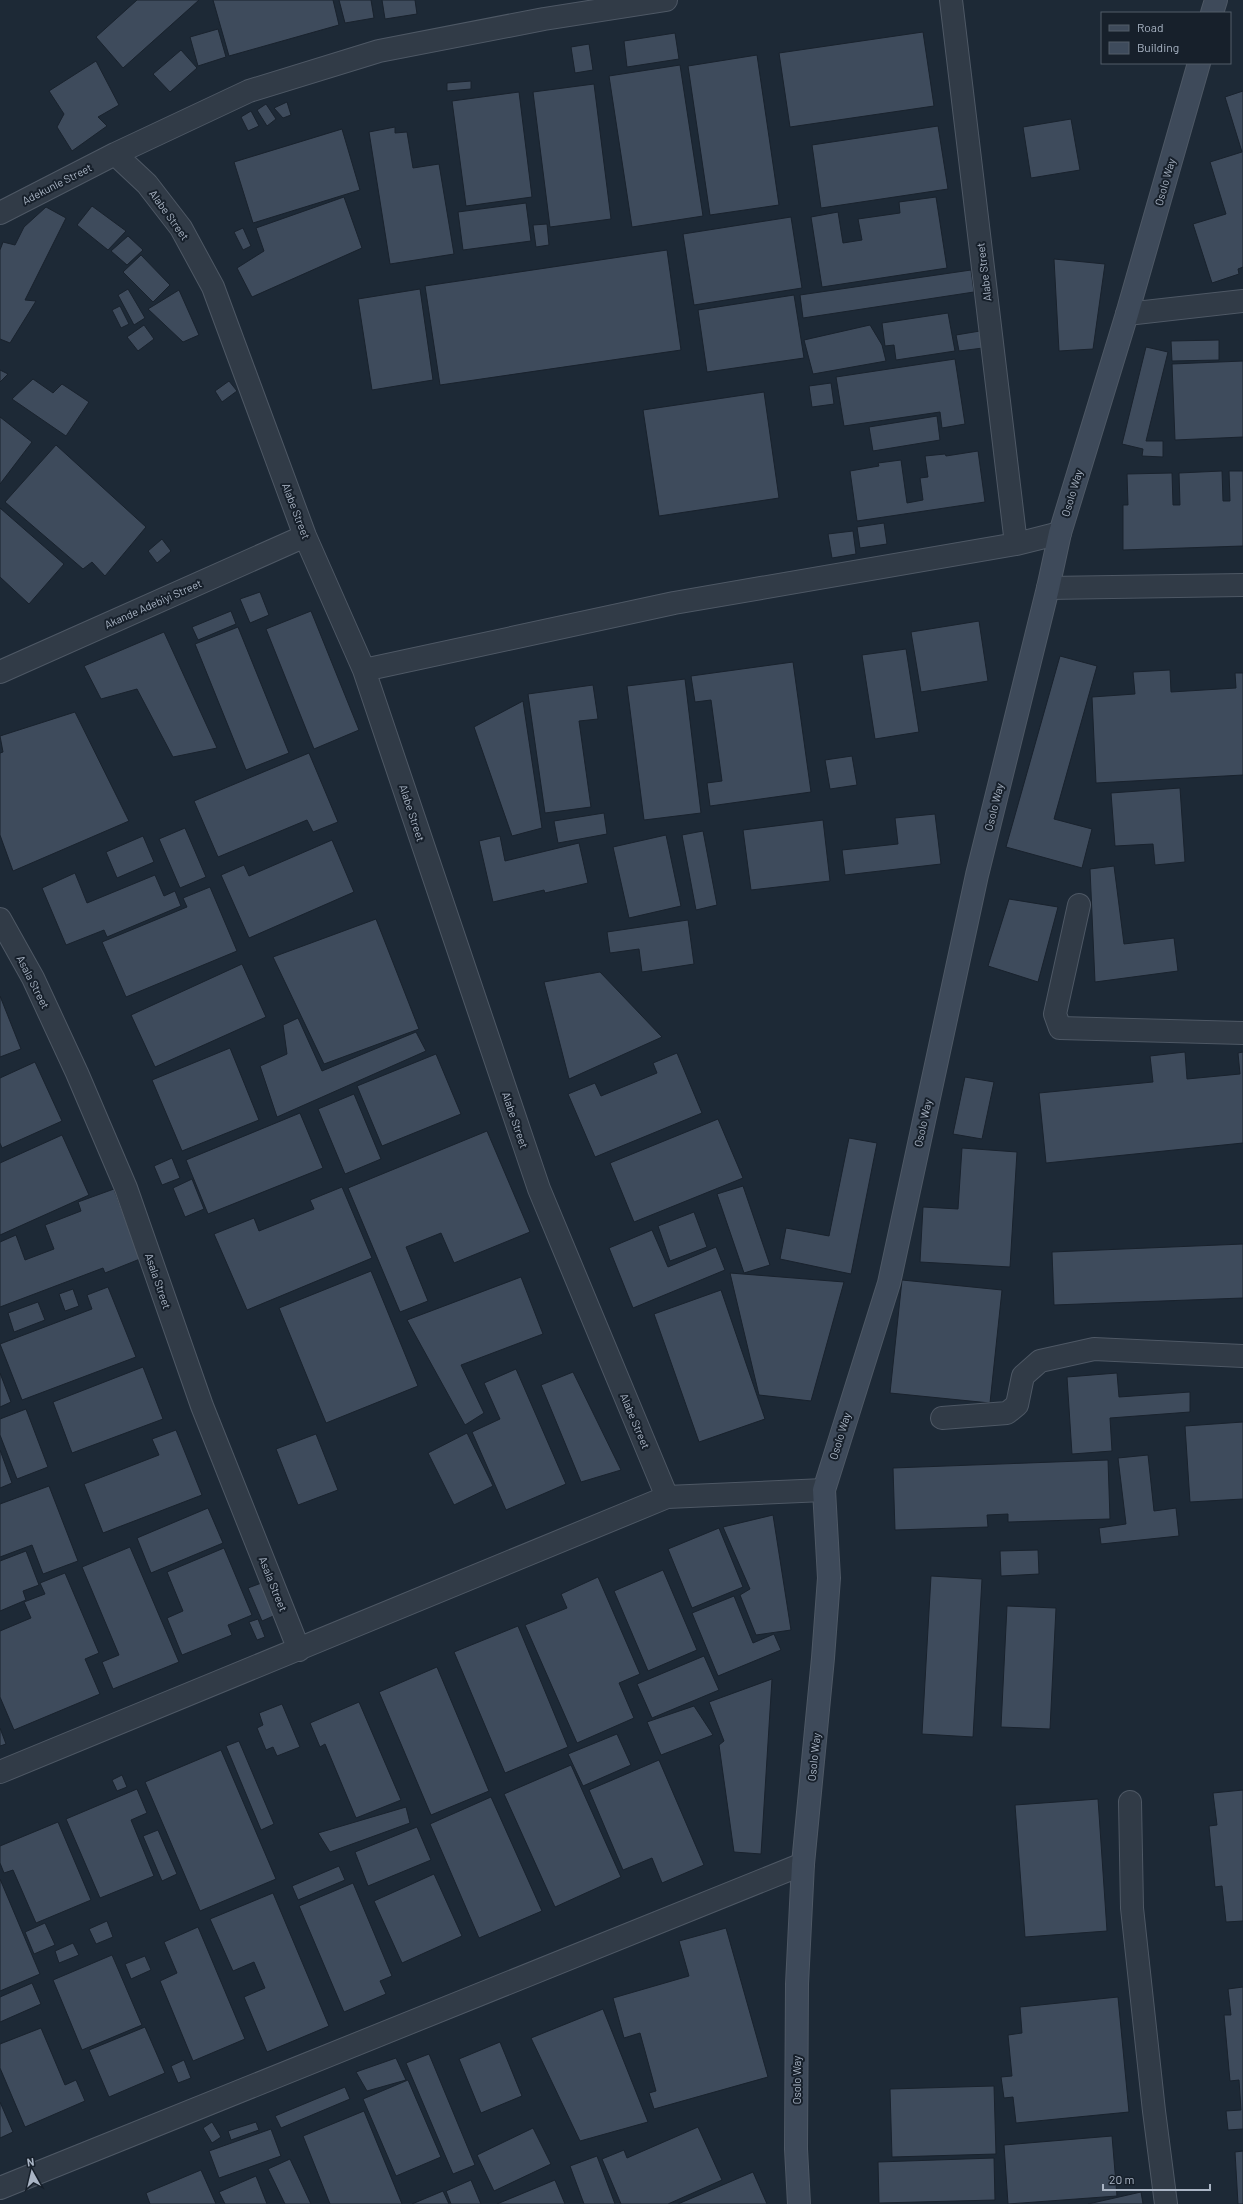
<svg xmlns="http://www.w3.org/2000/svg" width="1243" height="2204" font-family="Barlow,sans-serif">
<rect width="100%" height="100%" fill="#1d2936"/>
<path fill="#3e4b5c" stroke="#19222d" d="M 137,0 L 199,0 L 123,68 L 96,37 Z
M 213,0 L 333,0 L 339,25 L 229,56 Z
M 339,0 L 371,0 L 374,18 L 345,23 Z
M 382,0 L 415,0 L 417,14 L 385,19 Z
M 218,29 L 226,57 L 198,66 L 190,37 Z
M 923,32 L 934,106 L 790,127 L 779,53 Z
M 675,33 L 679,59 L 627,67 L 624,41 Z
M 589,44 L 593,70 L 575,73 L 571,47 Z
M 181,50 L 197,68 L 170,92 L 153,74 Z
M 757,55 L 779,205 L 710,215 L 688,66 Z
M 96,61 L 119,105 L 98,117 L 107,126 L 72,151 L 57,127 L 64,114 L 49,91 Z
M 680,65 L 703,216 L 632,227 L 609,76 Z
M 471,81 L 471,89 L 447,91 L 447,83 Z
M 594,84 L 611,219 L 550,227 L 533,92 Z
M 1243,91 L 1243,267 L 1238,269 L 1239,274 L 1212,283 L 1193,224 L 1226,214 L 1210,162 L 1242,152 L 1225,97 Z
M 519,92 L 532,197 L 466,206 L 452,101 Z
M 287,102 L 291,115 L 283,118 L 274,108 Z
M 266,104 L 276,119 L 267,126 L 257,110 Z
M 251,111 L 259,126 L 248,131 L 241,117 Z
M 1071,119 L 1080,170 L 1031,178 L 1023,127 Z
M 938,126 L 948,189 L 821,208 L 812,145 Z
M 395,127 L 395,133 L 407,132 L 413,168 L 439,164 L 454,254 L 390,264 L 369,132 Z
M 342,129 L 360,190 L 253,223 L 234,162 Z
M 344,197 L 362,248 L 252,297 L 237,268 L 264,251 L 256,228 Z
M 936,197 L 947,268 L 822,287 L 811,217 L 838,212 L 843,243 L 862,240 L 858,219 L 900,213 L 899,202 Z
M 526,203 L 531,241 L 463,250 L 458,212 Z
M 92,206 L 126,231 L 108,250 L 77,225 Z
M 46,207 L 66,218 L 25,300 L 36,301 L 10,343 L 0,339 L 0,250 L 3,242 L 15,245 L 24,227 Z
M 791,217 L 802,288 L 694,305 L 683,234 Z
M 547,224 L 549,245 L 536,247 L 533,225 Z
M 243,228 L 251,246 L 243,250 L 234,232 Z
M 128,236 L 143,250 L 127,265 L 111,251 Z
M 667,250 L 681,350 L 440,385 L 425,286 Z
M 141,255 L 170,285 L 153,302 L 123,272 Z
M 1054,259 L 1105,264 L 1093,349 L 1059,351 Z
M 971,270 L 974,292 L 803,318 L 800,295 Z
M 128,289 L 145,318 L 134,325 L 118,295 Z
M 420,289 L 433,380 L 372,390 L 358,299 Z
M 179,290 L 199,335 L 183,342 L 148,309 Z
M 794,295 L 804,358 L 707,372 L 698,310 Z
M 120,306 L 129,324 L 121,328 L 112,310 Z
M 948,313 L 955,351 L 896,360 L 894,345 L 885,346 L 882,323 Z
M 144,325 L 154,339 L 138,351 L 127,337 Z
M 870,325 L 882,345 L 886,361 L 813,374 L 804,340 Z
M 980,331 L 983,348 L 959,351 L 956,335 Z
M 1219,340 L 1219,360 L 1172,361 L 1171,341 Z
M 1146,347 L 1168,352 L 1146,441 L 1163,441 L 1163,457 L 1142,456 L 1143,449 L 1122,444 Z
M 955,359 L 965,424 L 942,428 L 940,412 L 844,426 L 836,377 Z
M 1243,361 L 1243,437 L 1175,440 L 1172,364 Z
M 0,370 L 8,374 L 0,382 Z
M 33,379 L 53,393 L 62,384 L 89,402 L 66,436 L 12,399 Z
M 229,381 L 237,391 L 222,402 L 215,391 Z
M 831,383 L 834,404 L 812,407 L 809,386 Z
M 764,392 L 779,498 L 659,516 L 643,410 Z
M 937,416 L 940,440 L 873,451 L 869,427 Z
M 0,417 L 32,442 L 0,484 Z
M 56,445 L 146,527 L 105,576 L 92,562 L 83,569 L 5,502 Z
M 978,451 L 985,502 L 857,521 L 850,471 L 879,466 L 878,463 L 901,460 L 907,503 L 923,500 L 920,478 L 928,477 L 925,456 L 945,454 L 946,456 Z
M 1222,471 L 1223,501 L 1230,501 L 1229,471 L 1243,471 L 1243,546 L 1123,550 L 1123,505 L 1128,505 L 1127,474 L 1172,473 L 1173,505 L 1180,505 L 1179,473 Z
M 0,508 L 64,564 L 29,604 L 0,577 Z
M 884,523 L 887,544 L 860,548 L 857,527 Z
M 853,531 L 856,554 L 832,558 L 828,534 Z
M 162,539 L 171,551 L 157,563 L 148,551 Z
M 260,592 L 269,615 L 250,623 L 240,599 Z
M 231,611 L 236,624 L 198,640 L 192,627 Z
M 311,611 L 359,730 L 314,749 L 266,629 Z
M 979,621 L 988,681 L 921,692 L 911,632 Z
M 238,627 L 289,753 L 246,770 L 195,644 Z
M 164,632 L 217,748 L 173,757 L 137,689 L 101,699 L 84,666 Z
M 906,649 L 919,732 L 875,739 L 862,655 Z
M 1060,656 L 1097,666 L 1054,819 L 1092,829 L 1082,868 L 1006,847 Z
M 793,662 L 811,792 L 710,806 L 707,783 L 722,781 L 711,700 L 695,702 L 691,676 Z
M 1170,670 L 1171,692 L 1236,688 L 1235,673 L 1243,673 L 1243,775 L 1096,783 L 1092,697 L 1135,694 L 1133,672 Z
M 685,679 L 701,813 L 644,820 L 627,686 Z
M 593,685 L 598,719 L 579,721 L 591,807 L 545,813 L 528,694 Z
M 523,701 L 542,828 L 512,836 L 474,727 Z
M 75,712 L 129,821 L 13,871 L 0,835 L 0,753 L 3,752 L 0,736 Z
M 309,753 L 338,822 L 313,832 L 307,820 L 218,857 L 194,801 Z
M 852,756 L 857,785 L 830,789 L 825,760 Z
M 1180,788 L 1185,862 L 1155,865 L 1153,844 L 1115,846 L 1111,793 Z
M 604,813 L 607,834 L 558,843 L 554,821 Z
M 935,814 L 941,864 L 845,875 L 842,850 L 898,844 L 895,818 Z
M 823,820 L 830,881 L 751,890 L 743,830 Z
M 185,828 L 206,877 L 180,888 L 159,839 Z
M 703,831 L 717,905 L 696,910 L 682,835 Z
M 666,835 L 681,906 L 629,918 L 613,847 Z
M 143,836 L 154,862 L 117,878 L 106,852 Z
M 500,836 L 505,861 L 579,843 L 588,883 L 545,893 L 544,890 L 493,902 L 479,841 Z
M 332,840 L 354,892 L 249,938 L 221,875 L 244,865 L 249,876 Z
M 1114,866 L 1124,944 L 1174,938 L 1178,971 L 1095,982 L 1090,869 Z
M 75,873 L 87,903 L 155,875 L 164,896 L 175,891 L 181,906 L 107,937 L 104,930 L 66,945 L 42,888 Z
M 210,887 L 237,951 L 126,997 L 102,942 L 187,907 L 183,898 Z
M 1009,899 L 1058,907 L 1038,982 L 988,966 Z
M 376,919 L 419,1029 L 324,1064 L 273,957 Z
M 688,920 L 694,964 L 642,972 L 639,949 L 610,953 L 607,932 Z
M 242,964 L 266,1017 L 155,1067 L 131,1015 Z
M 600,972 L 662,1037 L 569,1079 L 544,982 Z
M 0,996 L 21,1049 L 0,1057 Z
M 298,1018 L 322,1071 L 416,1032 L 426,1051 L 277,1117 L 260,1066 L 287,1054 L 283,1025 Z
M 230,1048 L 259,1120 L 182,1151 L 152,1080 Z
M 1185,1052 L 1187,1079 L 1240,1074 L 1238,1053 L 1243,1052 L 1243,1143 L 1046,1163 L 1039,1093 L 1153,1082 L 1150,1056 Z
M 677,1053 L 702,1113 L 595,1157 L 568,1094 L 595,1083 L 601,1096 L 657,1073 L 653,1063 Z
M 436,1054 L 461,1114 L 382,1146 L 357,1086 Z
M 35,1062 L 62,1121 L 2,1148 L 0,1143 L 0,1078 Z
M 965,1077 L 994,1082 L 982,1139 L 953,1134 Z
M 354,1094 L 381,1159 L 345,1174 L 318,1109 Z
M 300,1113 L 323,1168 L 208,1214 L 186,1160 Z
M 718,1119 L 743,1178 L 634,1222 L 610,1163 Z
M 487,1131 L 530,1232 L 454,1263 L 441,1233 L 406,1247 L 428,1301 L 400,1312 L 348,1188 Z
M 62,1135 L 89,1195 L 0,1235 L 0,1163 Z
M 849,1138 L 877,1143 L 851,1274 L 780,1259 L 786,1228 L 829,1236 Z
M 962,1148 L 1017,1152 L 1010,1267 L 920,1262 L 923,1207 L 958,1209 Z
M 172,1158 L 180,1178 L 162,1185 L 154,1166 Z
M 192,1179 L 204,1209 L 185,1217 L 173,1188 Z
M 743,1186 L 770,1265 L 744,1273 L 717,1194 Z
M 342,1187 L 372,1258 L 247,1310 L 214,1234 L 254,1218 L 259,1231 L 314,1209 L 310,1200 Z
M 114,1189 L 140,1259 L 105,1273 L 103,1268 L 0,1307 L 0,1242 L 16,1235 L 25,1260 L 54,1249 L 45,1225 L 81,1211 L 78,1202 Z
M 694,1212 L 707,1247 L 670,1261 L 658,1226 Z
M 652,1230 L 668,1267 L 716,1247 L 725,1270 L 633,1308 L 609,1248 Z
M 1243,1244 L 1243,1298 L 1054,1305 L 1052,1252 Z
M 371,1271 L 418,1386 L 326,1423 L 279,1308 Z
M 730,1273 L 844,1282 L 811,1401 L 759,1395 Z
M 521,1277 L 543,1334 L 461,1365 L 484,1413 L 465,1425 L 407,1320 Z
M 902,1280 L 1002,1290 L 990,1403 L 890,1393 Z
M 108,1287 L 136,1357 L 22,1400 L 0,1344 L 92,1309 L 87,1295 Z
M 73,1289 L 79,1306 L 65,1311 L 59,1294 Z
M 721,1290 L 765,1419 L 699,1442 L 654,1314 Z
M 38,1302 L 45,1320 L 14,1332 L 8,1313 Z
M 143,1367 L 163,1419 L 72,1453 L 53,1402 Z
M 516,1369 L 566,1484 L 506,1510 L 472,1432 L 500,1419 L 484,1383 Z
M 573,1372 L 621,1470 L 581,1482 L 541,1385 Z
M 0,1373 L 11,1402 L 0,1407 Z
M 1117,1373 L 1119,1397 L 1190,1392 L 1190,1412 L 1110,1418 L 1112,1451 L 1072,1454 L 1067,1377 Z
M 26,1409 L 48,1467 L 17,1479 L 0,1435 L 0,1419 Z
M 1243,1422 L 1243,1499 L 1190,1502 L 1185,1426 Z
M 176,1430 L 202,1495 L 103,1533 L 84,1484 L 159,1455 L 152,1439 Z
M 467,1433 L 493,1486 L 454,1505 L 428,1453 Z
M 316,1434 L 338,1490 L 298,1505 L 276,1449 Z
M 0,1450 L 12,1483 L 0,1488 Z
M 1148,1455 L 1154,1511 L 1176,1508 L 1179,1536 L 1101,1544 L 1099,1528 L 1126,1524 L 1118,1458 Z
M 1108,1460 L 1110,1519 L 1008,1522 L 1008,1514 L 987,1515 L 988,1527 L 895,1530 L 893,1468 Z
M 49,1486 L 78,1561 L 43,1574 L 32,1545 L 0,1557 L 0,1504 Z
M 208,1508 L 223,1543 L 151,1573 L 137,1538 Z
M 773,1515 L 791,1630 L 756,1635 L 740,1595 L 750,1589 L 723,1527 Z
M 719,1528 L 743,1587 L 692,1608 L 668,1549 Z
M 130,1547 L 179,1662 L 113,1689 L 102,1662 L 119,1655 L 82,1567 Z
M 224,1548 L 252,1615 L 228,1625 L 232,1635 L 182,1655 L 167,1618 L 183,1611 L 167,1572 Z
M 1038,1550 L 1039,1574 L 1001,1576 L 1000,1551 Z
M 26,1551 L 39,1585 L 23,1591 L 26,1600 L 0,1611 L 0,1561 Z
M 663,1570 L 697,1650 L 648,1671 L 614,1591 Z
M 65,1573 L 99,1653 L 85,1659 L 100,1694 L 14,1730 L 0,1697 L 0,1631 L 31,1618 L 24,1602 L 45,1594 L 40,1583 Z
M 931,1576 L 982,1579 L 973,1737 L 922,1734 Z
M 598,1577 L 640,1674 L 619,1683 L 634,1718 L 577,1743 L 525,1625 L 567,1608 L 561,1594 Z
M 264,1582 L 278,1614 L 262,1621 L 248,1588 Z
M 734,1596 L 753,1643 L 774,1634 L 781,1650 L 718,1676 L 692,1613 Z
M 1007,1606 L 1056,1608 L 1050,1729 L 1001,1727 Z
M 258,1619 L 265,1637 L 257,1640 L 249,1622 Z
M 518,1626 L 568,1747 L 505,1773 L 454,1652 Z
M 704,1656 L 719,1690 L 652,1718 L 637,1684 Z
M 437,1667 L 489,1791 L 431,1815 L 379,1692 Z
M 772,1679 L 761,1854 L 734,1852 L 719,1745 L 724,1741 L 709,1702 Z
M 359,1702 L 401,1800 L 356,1818 L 325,1744 L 320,1747 L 310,1723 Z
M 282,1704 L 300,1747 L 277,1756 L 273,1747 L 266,1750 L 257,1728 L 263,1725 L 259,1713 Z
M 694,1706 L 713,1735 L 661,1755 L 647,1722 Z
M 0,1728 L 6,1744 L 0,1746 Z
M 617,1734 L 631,1765 L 583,1786 L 568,1754 Z
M 239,1741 L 274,1824 L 261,1830 L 226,1746 Z
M 221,1750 L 276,1879 L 200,1911 L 145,1782 Z
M 659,1760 L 704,1865 L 662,1883 L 652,1858 L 623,1870 L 589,1790 Z
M 571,1765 L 621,1877 L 555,1907 L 504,1794 Z
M 122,1775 L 127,1787 L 117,1791 L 112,1780 Z
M 137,1789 L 147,1813 L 131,1820 L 154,1876 L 100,1898 L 66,1819 Z
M 1243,1790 L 1243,1921 L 1226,1922 L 1222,1886 L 1215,1887 L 1209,1826 L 1217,1825 L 1213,1793 Z
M 491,1797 L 542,1911 L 479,1938 L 430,1824 Z
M 1098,1799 L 1107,1931 L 1025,1937 L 1015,1805 Z
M 406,1807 L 410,1823 L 330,1852 L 318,1833 Z
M 58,1822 L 91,1900 L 36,1923 L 13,1870 L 4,1873 L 0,1863 L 0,1846 Z
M 417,1827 L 431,1860 L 368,1886 L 355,1852 Z
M 158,1830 L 177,1874 L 162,1881 L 143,1836 Z
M 339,1866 L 345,1880 L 298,1900 L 292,1886 Z
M 434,1874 L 462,1936 L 402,1963 L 374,1901 Z
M 0,1879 L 40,1974 L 0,1991 Z
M 353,1883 L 392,1976 L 380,1981 L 386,1994 L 344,2012 L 299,1906 Z
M 273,1893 L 329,2026 L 267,2052 L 244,1997 L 265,1988 L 254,1962 L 233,1971 L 210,1919 Z
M 107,1921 L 113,1937 L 96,1944 L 89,1929 Z
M 45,1923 L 55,1945 L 34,1954 L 25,1932 Z
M 198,1927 L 245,2039 L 193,2061 L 160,1981 L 177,1973 L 164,1942 Z
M 726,1928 L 768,2077 L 654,2109 L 649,2093 L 656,2091 L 640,2033 L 624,2038 L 613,1998 L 689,1976 L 679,1941 Z
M 73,1943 L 79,1955 L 59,1963 L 55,1951 Z
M 112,1955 L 142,2025 L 82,2050 L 53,1980 Z
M 145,1956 L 151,1970 L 131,1979 L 125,1964 Z
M 32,1983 L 41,2004 L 0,2022 L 0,1997 Z
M 1243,1987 L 1243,2129 L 1228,2130 L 1226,2111 L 1241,2110 L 1239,2080 L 1230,2081 L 1224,2015 L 1231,2015 L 1228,1989 Z
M 1118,1997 L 1129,2112 L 1016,2123 L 1013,2097 L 1004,2098 L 1001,2077 L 1012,2076 L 1008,2035 L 1022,2033 L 1020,2007 Z
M 603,2009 L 648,2122 L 580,2141 L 531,2038 Z
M 145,2027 L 165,2073 L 109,2097 L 89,2050 Z
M 41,2028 L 65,2085 L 76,2080 L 85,2101 L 25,2127 L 0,2068 L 0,2044 Z
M 500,2042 L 522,2096 L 481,2113 L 459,2059 Z
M 429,2054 L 475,2165 L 453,2174 L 406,2063 Z
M 396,2058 L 406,2080 L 367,2091 L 356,2072 Z
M 184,2060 L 191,2078 L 178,2083 L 171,2066 Z
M 408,2080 L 441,2157 L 396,2176 L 363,2099 Z
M 994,2086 L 996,2154 L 892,2157 L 890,2089 Z
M 345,2087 L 350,2099 L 281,2128 L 275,2116 Z
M 0,2102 L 13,2132 L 0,2138 Z
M 364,2111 L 402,2204 L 330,2204 L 303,2136 Z
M 212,2122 L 221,2137 L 212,2143 L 203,2128 Z
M 256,2122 L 259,2130 L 231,2140 L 228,2131 Z
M 698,2127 L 722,2180 L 668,2204 L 621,2204 L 602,2159 L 624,2150 L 627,2158 Z
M 533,2128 L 551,2164 L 494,2191 L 477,2155 Z
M 271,2129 L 281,2156 L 219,2178 L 209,2151 Z
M 1112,2136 L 1117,2196 L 1008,2204 L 1004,2145 Z
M 1243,2151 L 1243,2204 L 1238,2204 L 1235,2152 Z
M 597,2156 L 615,2204 L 584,2204 L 570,2166 Z
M 994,2158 L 995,2200 L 879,2203 L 878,2162 Z
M 290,2159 L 311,2204 L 285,2204 L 268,2169 Z
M 201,2170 L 216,2204 L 150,2204 L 146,2193 Z
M 753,2172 L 767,2204 L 678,2204 Z
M 256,2176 L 267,2204 L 225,2204 L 219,2192 Z
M 471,2180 L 481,2204 L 451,2204 L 446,2191 Z
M 555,2180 L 565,2204 L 497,2204 Z
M 443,2191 L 449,2204 L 412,2204 Z
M 1141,2192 L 1143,2204 L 1088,2204 Z"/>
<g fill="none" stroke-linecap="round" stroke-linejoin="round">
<g stroke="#4e5865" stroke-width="24">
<path id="street" d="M 951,0 L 1016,544
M 115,154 L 147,184 L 181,228 L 213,287 L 305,536 L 364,670 L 539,1189 L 667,1497
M 0,213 L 115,154 L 249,91 L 379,51 L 544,19 L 666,0
M 1127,314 L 1243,301
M 1048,588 L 1243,585
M 364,670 L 674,603 L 1016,544 L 1060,533
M 0,672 L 305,536
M 1079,905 L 1055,1014 L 1060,1028 L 1243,1033
M 0,919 L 33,978 L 77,1073 L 126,1188 L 202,1406 L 299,1650
M 942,1418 L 1007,1413 L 1017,1405 L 1023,1376 L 1040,1361 L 1094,1349 L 1243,1356
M 0,1772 L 667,1497 L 824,1490
M 1130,1802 L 1132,1908 L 1154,2111 L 1166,2204
M 0,2188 L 803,1864"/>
</g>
<g stroke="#4e5865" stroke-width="24">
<path id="secondary" d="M 1212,13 L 1216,0
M 799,2204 L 796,2149 L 797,1984 L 803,1864 L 823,1658 L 829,1578 L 824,1490 L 889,1283 L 977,875 L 1048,588 L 1060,533 L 1127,314 L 1199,63"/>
</g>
<use href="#street" stroke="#313b47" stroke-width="22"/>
<use href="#secondary" stroke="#3e4a5a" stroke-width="22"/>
</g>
<g text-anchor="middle" stroke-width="4" stroke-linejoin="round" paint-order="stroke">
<g font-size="11" fill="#aab5c5" stroke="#17202b">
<text transform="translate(1165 182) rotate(-74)" y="4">Osolo Way</text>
<text transform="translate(57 184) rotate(-27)" y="4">Adekunle Street</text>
<text transform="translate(169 215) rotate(54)" y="4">Alabe Street</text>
<text transform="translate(984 272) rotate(-97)" y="4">Alabe Street</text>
<text transform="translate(1072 493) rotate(-73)" y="4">Osolo Way</text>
<text transform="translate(296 511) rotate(69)" y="4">Alabe Street</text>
<text transform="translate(153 604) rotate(-24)" y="4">Akande Adebiyi Street</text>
<text transform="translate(994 807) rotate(-76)" y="4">Osolo Way</text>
<text transform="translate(412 813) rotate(72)" y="4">Alabe Street</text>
<text transform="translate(33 982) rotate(63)" y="4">Asala Street</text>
<text transform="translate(515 1120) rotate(71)" y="4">Alabe Street</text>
<text transform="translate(923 1123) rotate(-78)" y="4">Osolo Way</text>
<text transform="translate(158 1281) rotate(71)" y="4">Asala Street</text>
<text transform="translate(635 1421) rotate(67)" y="4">Alabe Street</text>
<text transform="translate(840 1436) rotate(-73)" y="4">Osolo Way</text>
<text transform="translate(273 1584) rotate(68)" y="4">Asala Street</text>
<text transform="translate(814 1757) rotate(-84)" y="4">Osolo Way</text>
<text transform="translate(797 2080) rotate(-90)" y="4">Osolo Way</text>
</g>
</g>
<rect x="1101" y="12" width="130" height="52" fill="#17202b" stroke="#525c69"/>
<rect x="1109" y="25" width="20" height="6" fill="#3e4a5a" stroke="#525c69"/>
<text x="1137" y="32" font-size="12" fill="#aab5c5">Road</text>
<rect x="1109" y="42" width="20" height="12" fill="#3e4b5c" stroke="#525c69"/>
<text x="1137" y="52" font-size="12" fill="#aab5c5">Building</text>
<g transform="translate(32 2172) rotate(352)" stroke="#17202b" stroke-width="3" paint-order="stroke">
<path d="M0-3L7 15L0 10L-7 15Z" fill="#aab5c5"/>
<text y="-6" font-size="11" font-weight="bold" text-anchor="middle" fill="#aab5c5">N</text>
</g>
<path d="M1103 2184v6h107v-6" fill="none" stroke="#aab5c5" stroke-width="2"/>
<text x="1109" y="2184" font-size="12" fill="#aab5c5" stroke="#17202b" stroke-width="3" paint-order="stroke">20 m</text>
</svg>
